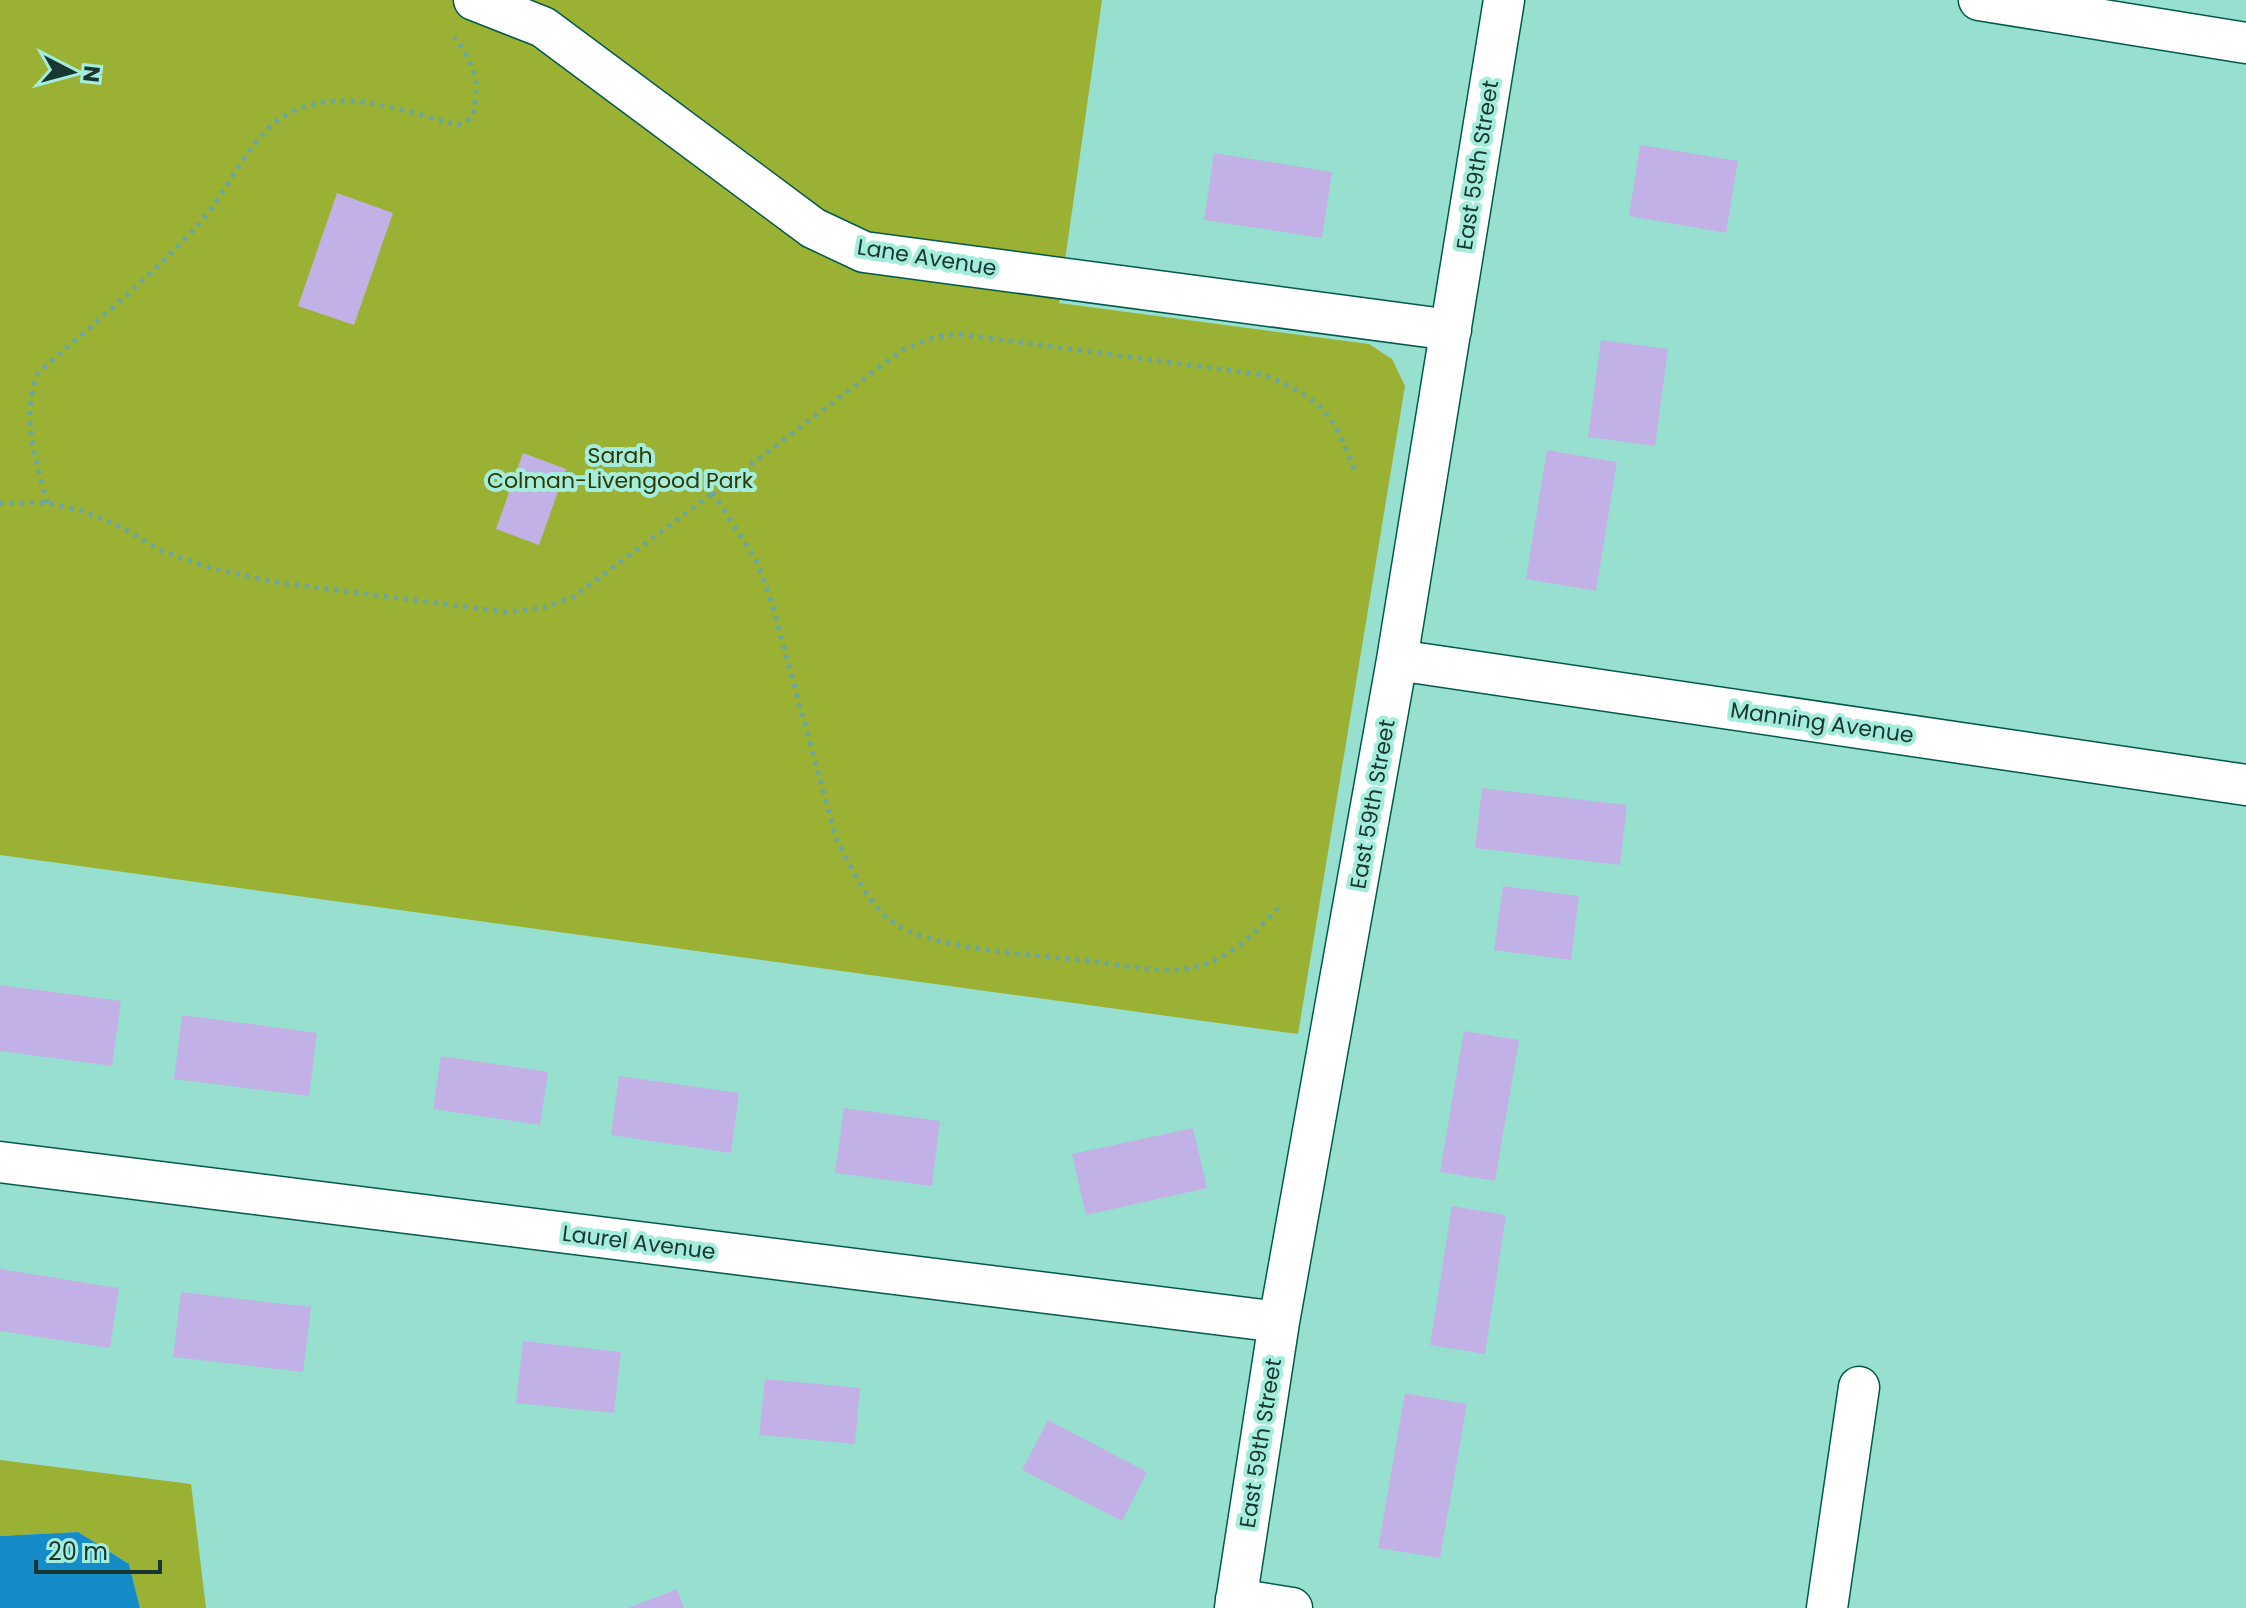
<svg xmlns="http://www.w3.org/2000/svg" width="2246" height="1608" font-family="Poppins,sans-serif">
<rect width="100%" height="100%" fill="#97e0d0"/>
<path fill="#9ab134" d="M 0,0 L 1102,0 L 1059,303 L 1369,344 L 1392,359 L 1405,386 L 1298,1034 L 0,855 Z
M 0,1460 L 191,1484 L 206,1608 L 140,1608 L 129,1564 L 78,1532 L 0,1536 Z"/>
<path fill="#158bc8" d="M 78,1532 L 129,1564 L 140,1608 L 0,1608 L 0,1536 Z"/>
<path fill="#c2b1e7" d="M 1640,145 L 1738,161 L 1726,233 L 1629,216 Z
M 1214,153 L 1332,172 L 1322,238 L 1204,220 Z
M 337,193 L 393,213 L 354,325 L 298,306 Z
M 1601,340 L 1668,349 L 1655,446 L 1588,437 Z
M 1547,450 L 1617,462 L 1596,591 L 1526,579 Z
M 523,453 L 566,469 L 539,545 L 496,529 Z
M 1482,788 L 1627,805 L 1620,865 L 1475,848 Z
M 1503,886 L 1579,896 L 1571,960 L 1494,950 Z
M 0,985 L 121,1001 L 112,1066 L 0,1051 Z
M 182,1015 L 317,1033 L 309,1096 L 174,1079 Z
M 1464,1031 L 1519,1040 L 1495,1181 L 1440,1172 Z
M 441,1056 L 548,1072 L 540,1125 L 433,1109 Z
M 619,1076 L 739,1093 L 731,1153 L 611,1135 Z
M 844,1108 L 940,1121 L 932,1186 L 835,1173 Z
M 1193,1128 L 1207,1188 L 1086,1215 L 1072,1154 Z
M 1452,1206 L 1506,1215 L 1485,1354 L 1430,1345 Z
M 0,1269 L 119,1288 L 110,1348 L 0,1331 Z
M 181,1292 L 311,1307 L 303,1372 L 173,1357 Z
M 523,1341 L 621,1352 L 614,1413 L 516,1403 Z
M 765,1379 L 860,1388 L 855,1444 L 759,1435 Z
M 1405,1393 L 1467,1404 L 1440,1558 L 1378,1548 Z
M 1048,1420 L 1147,1472 L 1122,1521 L 1022,1470 Z
M 677,1589 L 684,1608 L 628,1608 Z"/>
<g fill="none" stroke-linecap="round" stroke-linejoin="round">
<g stroke="#00594c" stroke-width="43">
<path id="minor" d="M 474,0 L 543,27 L 813,228 L 864,252 L 1451,330
M 1979,0 L 2246,43
M 1397,660 L 2246,785
M 0,1162 L 1279,1322
M 1236,1599 L 1292,1608
M 1235,1608 L 1279,1322 L 1397,660 L 1504,0
M 1827,1608 L 1859,1387"/>
</g>
<path stroke="#6da79b" stroke-width="5" stroke-dasharray="4 6" stroke-linecap="butt" d="M 0,503 L 47,503 L 82,511 L 121,527 L 162,551 L 207,567 L 274,582 L 507,612 L 543,608 L 573,597 L 713,493
M 47,503 C 36,457 20,419 38,373 C 92,325 150,278 199,224 C 230,190 248,134 291,112 C 344,86 405,112 458,125 L 473,117 C 479,77 477,71 455,37
M 1278,908 C 1255,933 1229,959 1195,967 C 1163,975 1123,965 1091,961 C 1040,955 942,951 899,926 C 868,908 852,868 836,838 L 771,600 L 756,560 L 713,493 L 902,350 L 935,337 L 958,334 L 1264,375 C 1324,400 1333,413 1355,472"/>
<use href="#minor" stroke="#fff" stroke-width="40"/>
</g>
<g text-anchor="middle" stroke-width="8" stroke-linejoin="round" paint-order="stroke">
<g font-size="22" fill="#193731" stroke="#a4eddd">
<text transform="translate(1477 165) rotate(-81)" y="8">East 59th Street</text>
<text transform="translate(927 257) rotate(9)" y="8">Lane Avenue</text>
<text transform="translate(1822 722) rotate(8)" y="8">Manning Avenue</text>
<text transform="translate(1372 804) rotate(-80)" y="8">East 59th Street</text>
<text transform="translate(639 1242) rotate(7)" y="8">Laurel Avenue</text>
<text transform="translate(1260 1443) rotate(-81)" y="8">East 59th Street</text>
</g>
<g font-size="22" fill="#2f3900" stroke="#a4eddd">
<text x="620" y="463">Sarah<tspan x="620" dy="25">Colman-Livengood Park</tspan></text>
</g>
</g>
<g transform="translate(72 72) rotate(96)" stroke="#a4eddd" stroke-width="6" paint-order="stroke">
<path d="M0-6L14 30L0 20L-14 30Z" fill="#193731"/>
<text y="-12" font-size="22" font-weight="bold" text-anchor="middle" fill="#193731">N</text>
</g>
<path d="M36 1560v12h124v-12" fill="none" stroke="#193731" stroke-width="4"/>
<text x="48" y="1560" font-size="24" fill="#193731" stroke="#a4eddd" stroke-width="6" paint-order="stroke">20 m</text>
</svg>
